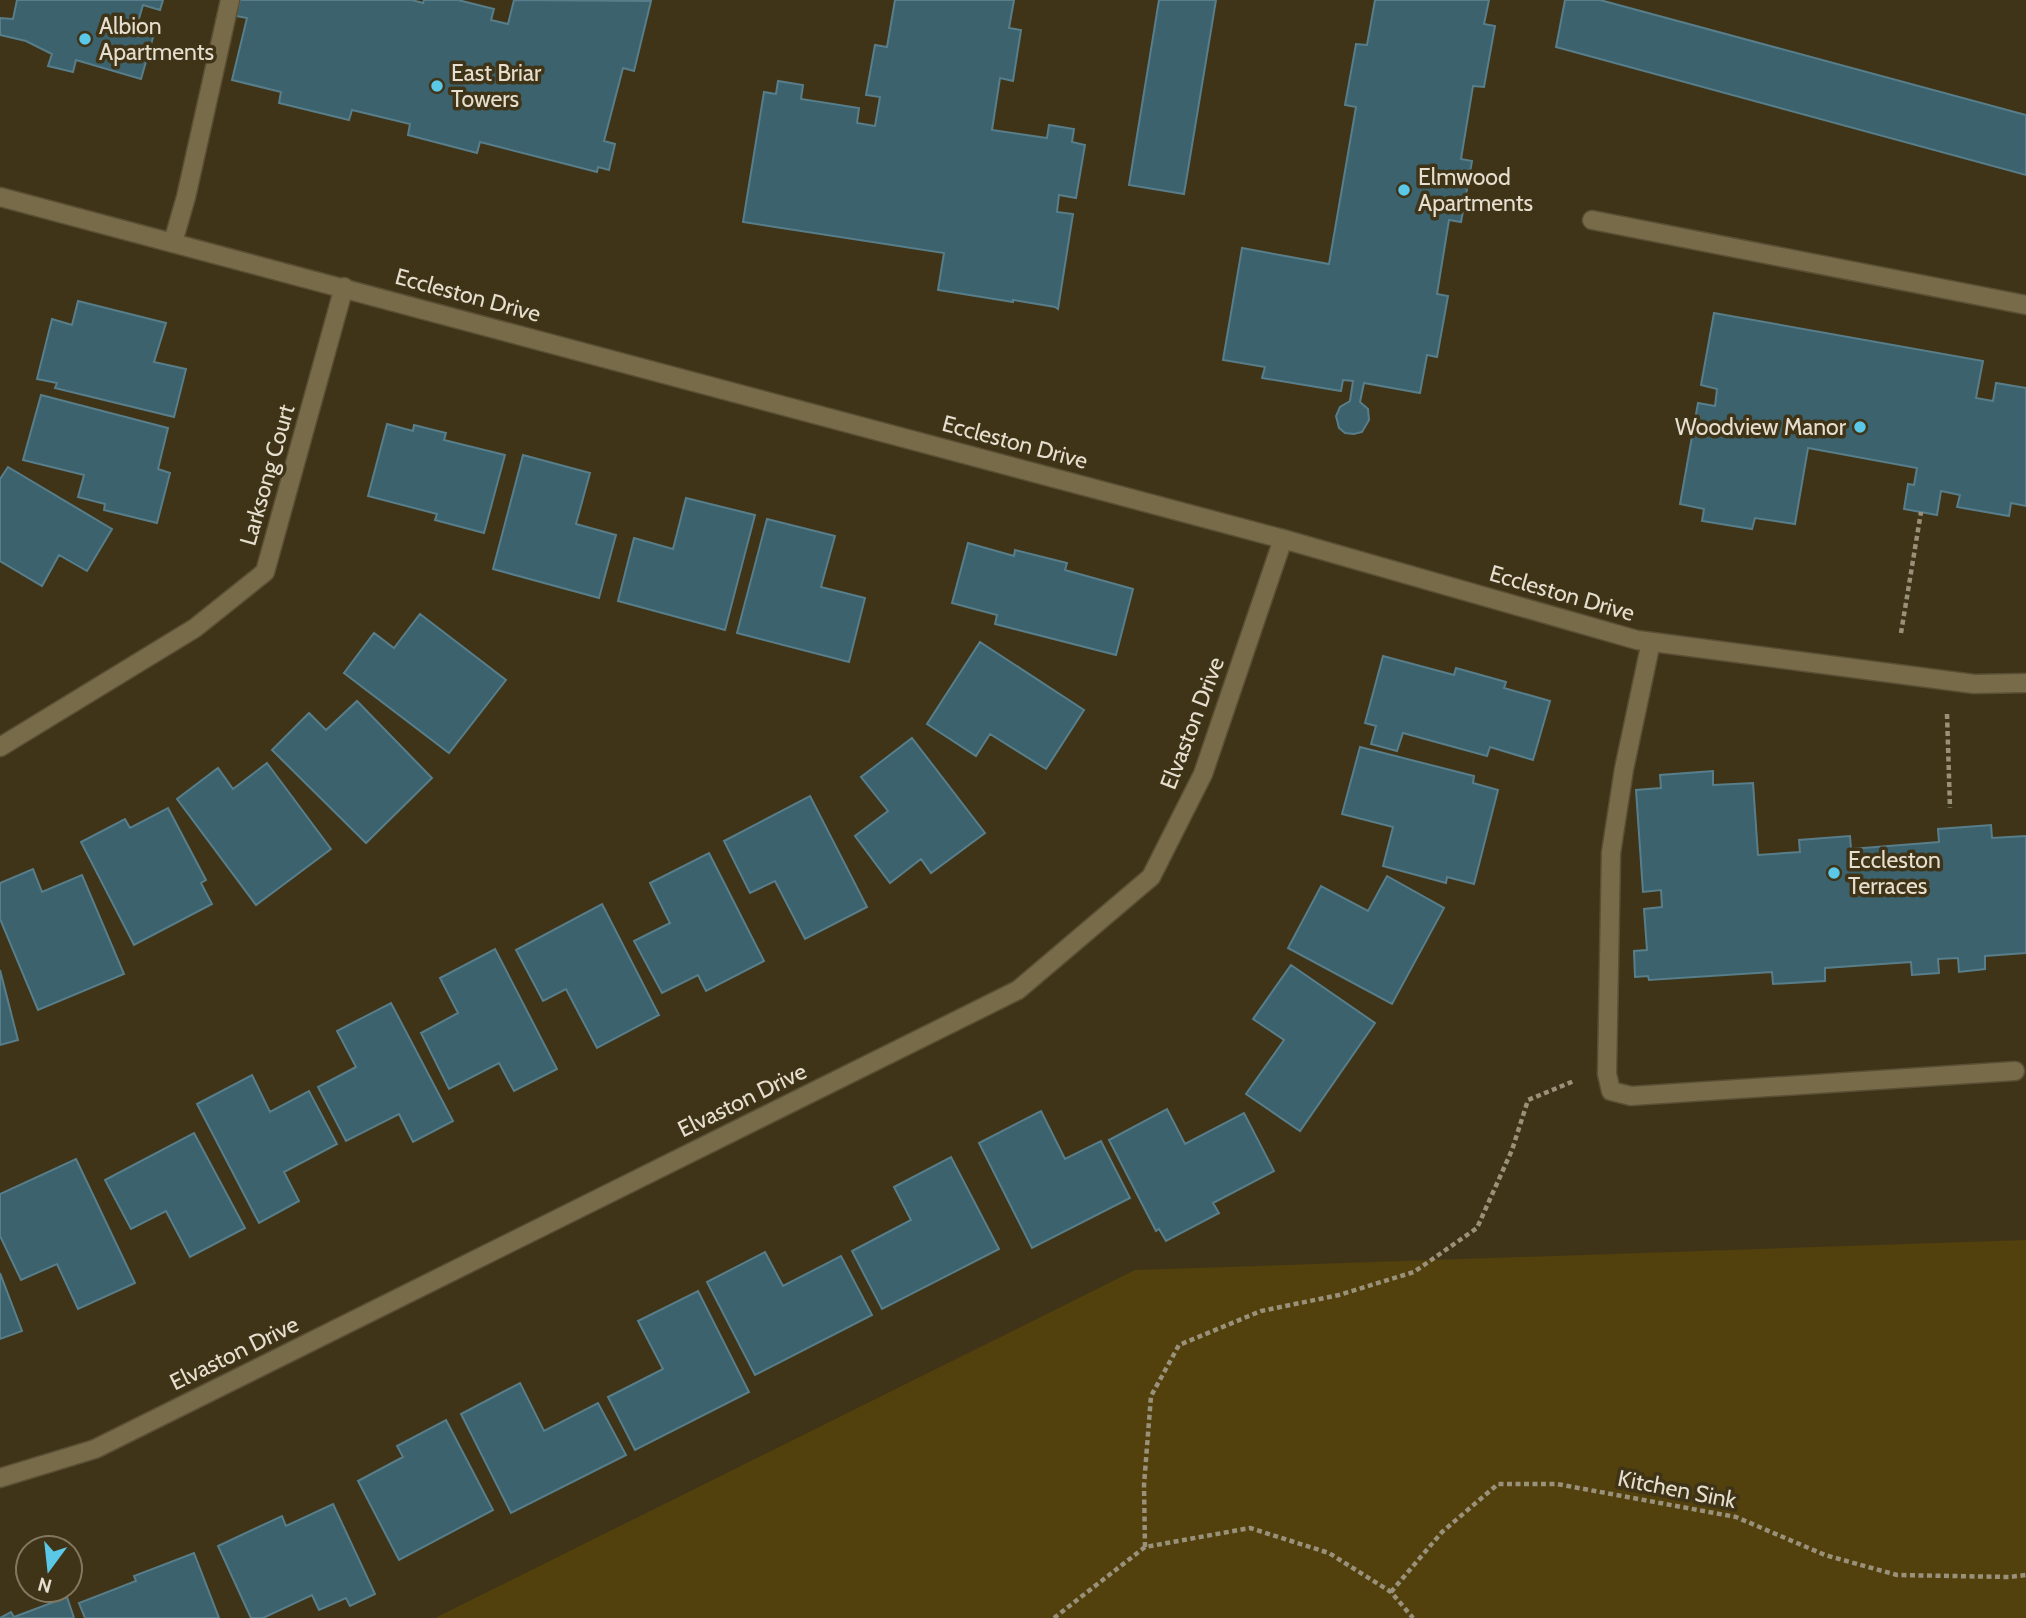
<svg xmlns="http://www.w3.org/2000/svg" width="2026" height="1618" font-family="Cabin,sans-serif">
<rect width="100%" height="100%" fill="#3f3417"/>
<path fill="#52400d" d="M 2026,1240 L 2026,1618 L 435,1618 L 1135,1270 Z"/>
<path fill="#3c626d" stroke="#577e8a" stroke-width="2" d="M 17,0 L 163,0 L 160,10 L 143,5 L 138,22 L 156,27 L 141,79 L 76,60 L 73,72 L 48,66 L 52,54 L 26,41 L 0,35 L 0,18 L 13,19 Z
M 240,0 L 412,0 L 423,3 L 424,0 L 458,0 L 494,9 L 491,20 L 508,24 L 514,0 L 651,1 L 634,71 L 623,68 L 604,141 L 615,144 L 609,170 L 598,167 L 597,172 L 480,142 L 477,153 L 408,135 L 410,124 L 352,110 L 349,120 L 279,103 L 281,92 L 232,80 L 247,18 L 236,16 Z
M 895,0 L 1014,0 L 1009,28 L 1021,30 L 1013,81 L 1000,78 L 992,130 L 1047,138 L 1049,125 L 1074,129 L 1072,142 L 1085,145 L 1076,198 L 1059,195 L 1057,212 L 1073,214 L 1058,309 L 1055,307 L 1013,300 L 1013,302 L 938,290 L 944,253 L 743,222 L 764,92 L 776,94 L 778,81 L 803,85 L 801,99 L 859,108 L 857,123 L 875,126 L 880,97 L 866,95 L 875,45 L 887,47 Z
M 1159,0 L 1216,0 L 1184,194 L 1129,185 Z
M 1375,0 L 1489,0 L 1484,24 L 1495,26 L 1484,87 L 1473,86 L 1461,159 L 1472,161 L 1461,222 L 1449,220 L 1437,294 L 1448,296 L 1437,357 L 1427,355 L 1420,393 L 1364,383 L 1360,402 L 1368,409 L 1369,420 L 1362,432 L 1354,434 L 1345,433 L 1339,428 L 1336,416 L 1340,407 L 1350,401 L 1353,381 L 1343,380 L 1341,391 L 1262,378 L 1265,367 L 1223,360 L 1242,248 L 1329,264 L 1356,107 L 1345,105 L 1356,44 L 1367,45 Z
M 1565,0 L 1600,0 L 2026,115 L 2026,175 L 1556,47 Z
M 78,301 L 166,323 L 154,362 L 186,369 L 174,417 L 55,388 L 57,383 L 37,379 L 52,319 L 72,325 Z
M 1714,313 L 1983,361 L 1976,398 L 1993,401 L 1996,383 L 2026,388 L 2026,506 L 2011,503 L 2009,516 L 1957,507 L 1960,495 L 1941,491 L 1937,515 L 1904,509 L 1908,484 L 1914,485 L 1917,468 L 1808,448 L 1795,524 L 1755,518 L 1752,529 L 1702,521 L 1704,509 L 1680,504 L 1698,403 L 1715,406 L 1717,389 L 1701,385 Z
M 41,395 L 168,428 L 158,469 L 170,473 L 157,523 L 104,510 L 105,504 L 78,497 L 84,475 L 23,460 Z
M 387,424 L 413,431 L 414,425 L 446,433 L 444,440 L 505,455 L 484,533 L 435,520 L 437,514 L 368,496 Z
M 523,455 L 590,473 L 576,524 L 616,535 L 599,598 L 493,569 Z
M 8,467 L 112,529 L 87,571 L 59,555 L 42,586 L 0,561 L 0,479 Z
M 686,498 L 755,515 L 725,630 L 618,601 L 634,538 L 673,549 Z
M 767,519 L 835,536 L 821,587 L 865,598 L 849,662 L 737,633 Z
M 968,543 L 1014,556 L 1015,550 L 1067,563 L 1065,570 L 1133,589 L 1116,655 L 995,624 L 997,615 L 952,603 Z
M 420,614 L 506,680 L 449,753 L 344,673 L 374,633 L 394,648 Z
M 980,642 L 1084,710 L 1046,769 L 990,734 L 976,756 L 927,724 Z
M 1383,656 L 1454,675 L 1456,668 L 1506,682 L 1504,688 L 1550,701 L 1533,760 L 1490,747 L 1487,756 L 1403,733 L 1397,751 L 1371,744 L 1376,726 L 1365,723 Z
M 357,701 L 432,778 L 366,843 L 272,750 L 309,713 L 326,730 Z
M 912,738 L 985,833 L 931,873 L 921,859 L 890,883 L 855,836 L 888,811 L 861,777 Z
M 1360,747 L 1474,776 L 1473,783 L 1498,790 L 1474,884 L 1447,877 L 1446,883 L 1383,866 L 1393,827 L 1342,814 Z
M 267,763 L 331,849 L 256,905 L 177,799 L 218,768 L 233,789 Z
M 1713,771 L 1713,785 L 1753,783 L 1758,855 L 1800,852 L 1799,840 L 1850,836 L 1851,849 L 1939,842 L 1938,829 L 1991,825 L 1992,838 L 2026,836 L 2026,953 L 1985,956 L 1985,969 L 1959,972 L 1958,958 L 1938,959 L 1939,973 L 1912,975 L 1911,962 L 1825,968 L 1825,981 L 1773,984 L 1772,972 L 1649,980 L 1648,976 L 1635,977 L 1634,951 L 1647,950 L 1644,909 L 1662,907 L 1661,890 L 1643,892 L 1636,790 L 1661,788 L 1660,775 Z
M 810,796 L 867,907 L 805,939 L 775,881 L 750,893 L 724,841 Z
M 168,808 L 206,880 L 201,883 L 212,904 L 134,945 L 81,842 L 125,819 L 130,828 Z
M 709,853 L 764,961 L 706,991 L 698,975 L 662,993 L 634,941 L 670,923 L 650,883 Z
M 33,869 L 42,892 L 82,875 L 124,974 L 38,1010 L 0,919 L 0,883 Z
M 1387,876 L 1444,908 L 1392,1004 L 1288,948 L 1321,886 L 1368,911 Z
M 602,904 L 659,1015 L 597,1048 L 566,989 L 543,1001 L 516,950 Z
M 495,949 L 557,1069 L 514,1091 L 499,1063 L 449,1089 L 421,1033 L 458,1013 L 440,978 Z
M 1291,965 L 1375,1023 L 1300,1131 L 1246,1094 L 1284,1040 L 1253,1019 Z
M 0,970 L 18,1040 L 0,1045 Z
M 391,1003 L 453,1121 L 413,1142 L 399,1114 L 346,1141 L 318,1087 L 356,1067 L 337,1031 Z
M 252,1075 L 270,1112 L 309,1091 L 337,1144 L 284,1172 L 299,1201 L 259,1223 L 197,1104 Z
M 1167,1109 L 1185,1144 L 1244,1113 L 1274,1171 L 1213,1203 L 1219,1213 L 1166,1241 L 1159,1229 L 1156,1231 L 1109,1140 Z
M 1041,1111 L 1065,1159 L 1101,1141 L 1130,1198 L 1032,1248 L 979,1143 Z
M 194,1133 L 245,1228 L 190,1257 L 166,1211 L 131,1229 L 105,1180 Z
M 951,1157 L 999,1249 L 882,1309 L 852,1251 L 911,1220 L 894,1187 Z
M 76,1159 L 135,1283 L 78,1309 L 57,1264 L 21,1280 L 0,1236 L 0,1194 Z
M 765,1252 L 783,1286 L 841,1256 L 872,1315 L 755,1375 L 707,1282 Z
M 0,1273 L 22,1331 L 0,1339 Z
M 698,1291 L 749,1392 L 635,1450 L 608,1397 L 663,1369 L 638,1321 Z
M 520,1383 L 544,1431 L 598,1403 L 626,1455 L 511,1513 L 461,1414 Z
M 446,1420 L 493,1510 L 399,1560 L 358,1481 L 403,1457 L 397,1446 Z
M 333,1504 L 375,1594 L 350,1606 L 346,1598 L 319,1610 L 312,1595 L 263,1618 L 251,1618 L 218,1546 L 282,1516 L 286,1526 Z
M 194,1553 L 219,1618 L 85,1618 L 79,1603 L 136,1581 L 134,1576 Z
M 67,1597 L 74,1618 L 0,1618 L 11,1612 L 14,1617 Z"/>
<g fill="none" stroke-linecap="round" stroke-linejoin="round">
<g stroke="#5a4f34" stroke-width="21">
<path id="lane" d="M 1592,220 L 2026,305
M 173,242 L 186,197 L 230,0
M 1651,642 L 1624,769 L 1611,853 L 1607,1074 L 1611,1091 L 1631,1096 L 2015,1071"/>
</g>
<g stroke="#5a4f34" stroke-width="21">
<path id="street" d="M 0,197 L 1283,539 L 1637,640 L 1974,684 L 2026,683
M 0,747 L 195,628 L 265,572 L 344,287
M 0,1478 L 95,1449 L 1018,990 L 1151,877 L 1203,774 L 1283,539"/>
</g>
<path stroke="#9a917b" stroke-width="4.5" stroke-dasharray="5 3.5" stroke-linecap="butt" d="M 1901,633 L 1921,512
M 1947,714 L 1950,808
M 1145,1547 L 1144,1485 L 1151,1396 L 1179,1345 L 1261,1311 L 1339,1295 L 1414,1272 L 1477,1228 L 1512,1150 L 1528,1100 L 1574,1081
M 1391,1592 L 1442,1532 L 1498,1484 L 1557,1484 L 1736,1517 L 1825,1555 L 1897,1575 L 2009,1577 L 2026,1575
M 1054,1618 L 1145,1547 L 1250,1528 L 1329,1553 L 1391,1592 L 1413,1618"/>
<use href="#lane" stroke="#786b4a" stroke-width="18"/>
<use href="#street" stroke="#786b4a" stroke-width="18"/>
</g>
<g fill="#5ac8e6" stroke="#3f3417" stroke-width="2.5">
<circle cx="85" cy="39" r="7"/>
<circle cx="437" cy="86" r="7"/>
<circle cx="1404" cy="190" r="7"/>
<circle cx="1860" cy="427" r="7"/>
<circle cx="1834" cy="873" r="7"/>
</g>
<g text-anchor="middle" stroke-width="7" stroke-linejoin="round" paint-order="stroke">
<g font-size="23" fill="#e6dfcf" stroke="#3f3417" text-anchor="start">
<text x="99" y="34">Albion<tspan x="99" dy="26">Apartments</tspan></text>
<text x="451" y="81">East Briar<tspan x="451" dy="26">Towers</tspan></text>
<text x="1418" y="185">Elmwood<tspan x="1418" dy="26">Apartments</tspan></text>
<text x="1846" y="435" text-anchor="end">Woodview Manor</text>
<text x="1848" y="868">Eccleston<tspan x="1848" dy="26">Terraces</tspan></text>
</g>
<g font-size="23" fill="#e6dfcf" stroke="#3f3417">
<text transform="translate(468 295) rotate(15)" y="8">Eccleston Drive</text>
<text transform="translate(1015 442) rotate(15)" y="8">Eccleston Drive</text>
<text transform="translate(267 475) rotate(-74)" y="8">Larksong Court</text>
<text transform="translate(1562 593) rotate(16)" y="8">Eccleston Drive</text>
<text transform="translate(1192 723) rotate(-69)" y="8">Elvaston Drive</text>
<text transform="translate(742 1100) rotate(-26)" y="8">Elvaston Drive</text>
<text transform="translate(234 1353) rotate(-26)" y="8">Elvaston Drive</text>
<text transform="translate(1677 1489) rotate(11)" y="8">Kitchen Sink</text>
</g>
</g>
<g transform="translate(49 1569) rotate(195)"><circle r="33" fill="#3f3417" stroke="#827861" stroke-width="2"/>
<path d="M0-5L12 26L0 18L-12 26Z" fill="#5ac8e6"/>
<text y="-10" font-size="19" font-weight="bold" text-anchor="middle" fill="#e6dfcf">N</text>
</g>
</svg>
